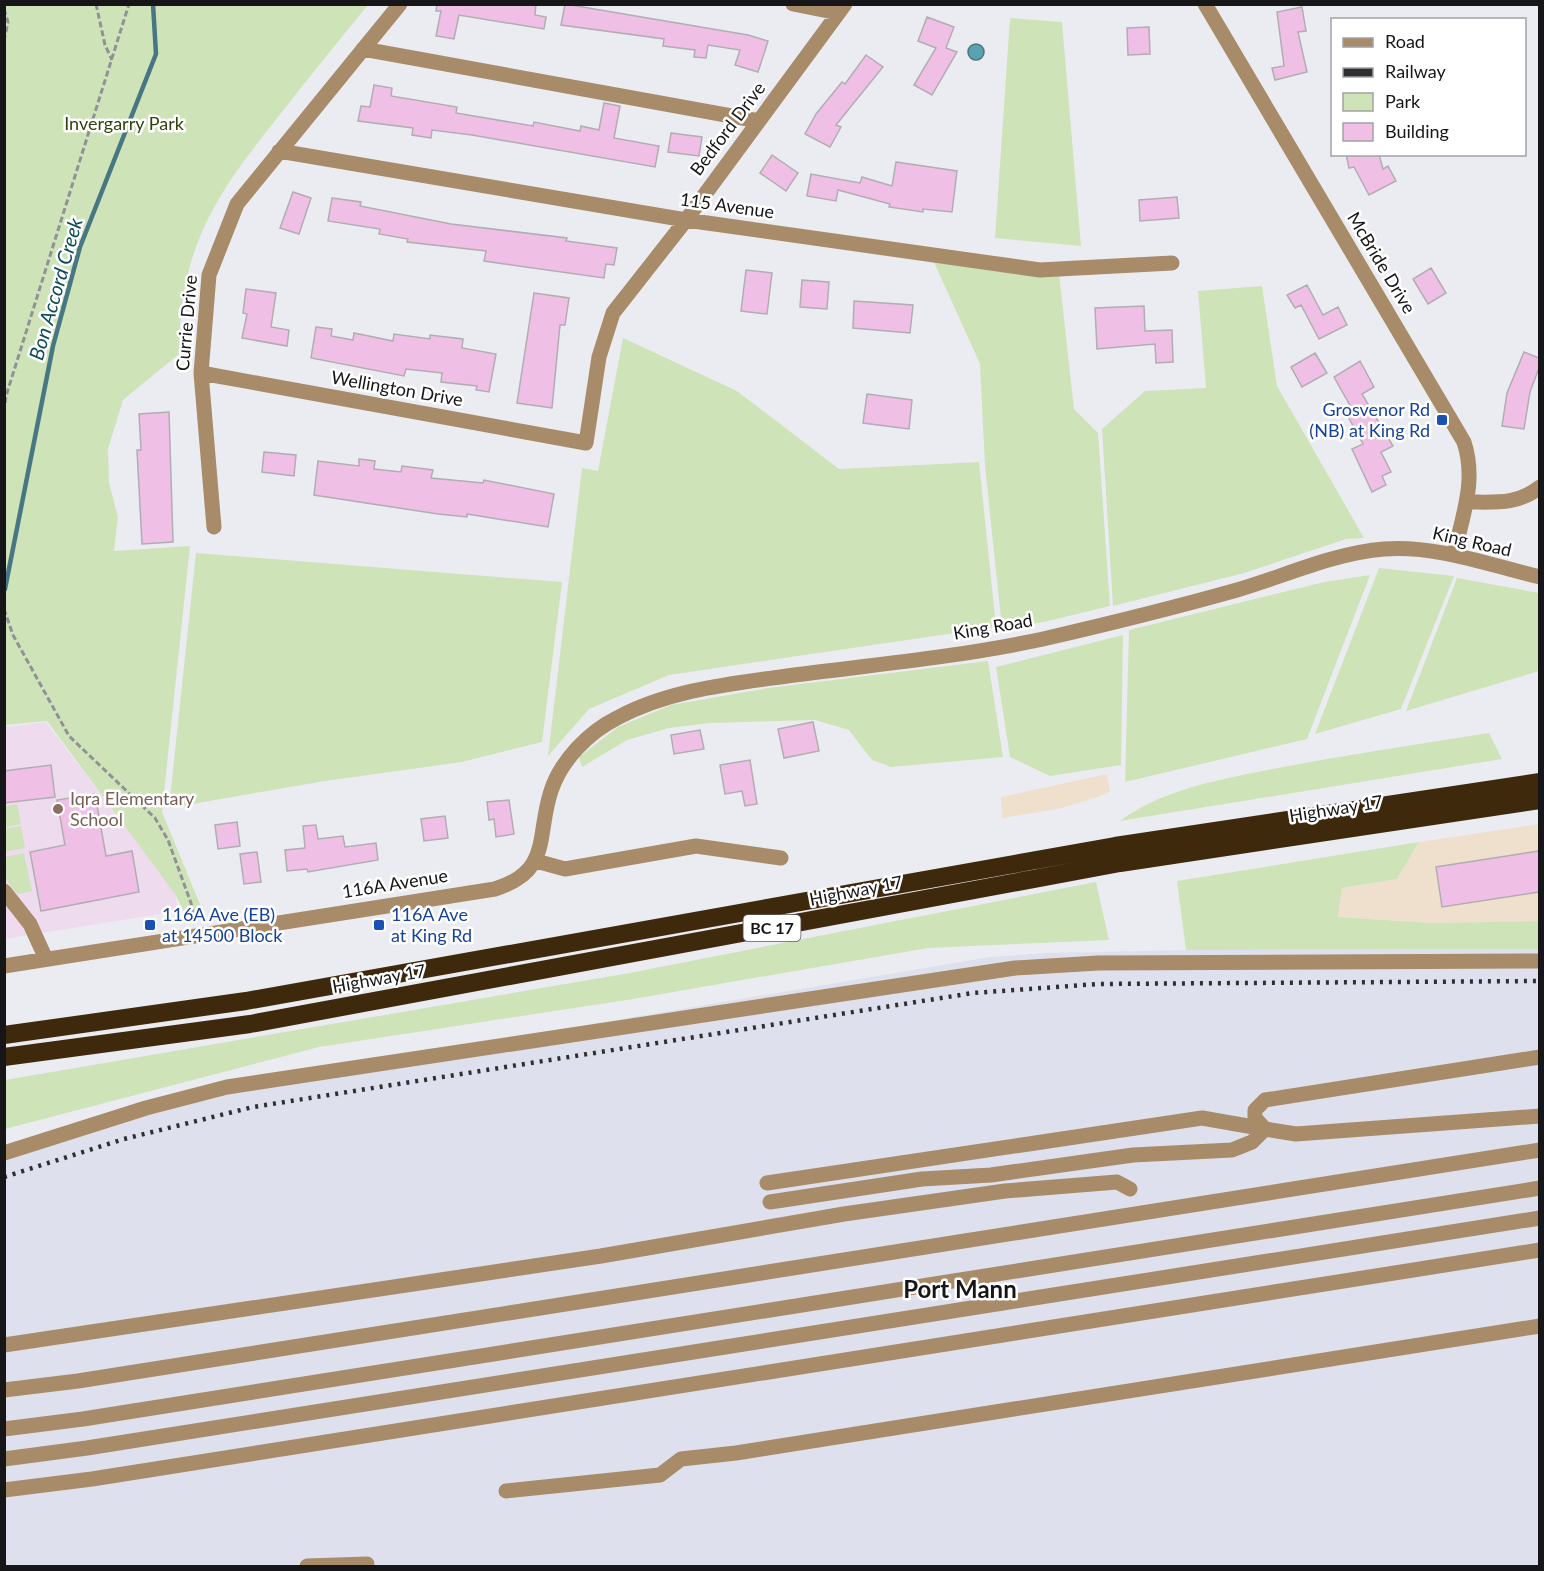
<svg xmlns="http://www.w3.org/2000/svg" width="1544" height="1571" font-family="Lato,sans-serif">
<rect width="100%" height="100%" fill="#ebecf2"/>
<path fill="#dfe0ed" d="M 1539,949 L 1539,1566 L 5,1566 L 4,1148 L 153,1098 L 990,957 L 1044,953 L 1186,950 Z"/>
<path fill="#efe0cd" d="M 1107,774 L 1110,792 L 1098,797 L 1058,809 L 1002,818 L 1001,797 Z
M 1539,824 L 1539,921 L 1432,923 L 1338,917 L 1342,888 L 1397,879 L 1419,842 Z"/>
<path fill="#eedcee" d="M 46,722 L 174,891 L 179,911 L 5,939 L 5,727 Z"/>
<path fill="#cfe3b9" d="M 5,4 L 368,5 C 339,40 310,76 282,112 C 217,193 179,246 179,354 L 123,400 L 108,449 L 109,483 L 118,517 L 114,551 L 190,546 L 162,812 L 204,914 L 186,916 L 175,894 L 47,721 L 5,725 Z
M 1010,18 L 1062,22 L 1081,246 L 995,238 Z
M 933,260 L 1059,273 L 1074,409 L 1098,433 L 1110,606 L 1044,622 L 1002,628 L 985,466 L 980,364 Z
M 1262,286 L 1277,386 L 1364,538 L 1346,539 L 1244,573 L 1113,606 L 1102,429 L 1145,391 L 1206,388 L 1198,291 Z
M 623,338 L 737,391 L 839,469 L 979,462 L 996,627 L 669,675 L 589,709 L 548,756 L 582,468 L 598,471 Z
M 196,553 L 562,582 L 542,742 L 462,762 L 325,781 L 169,808 Z
M 1379,568 L 1454,576 L 1401,709 L 1315,734 Z
M 1370,575 L 1307,739 L 1125,782 L 1129,630 L 1324,582 Z
M 1457,578 L 1539,593 L 1539,671 L 1406,711 Z
M 1123,635 L 1121,765 L 1050,776 L 1010,757 L 996,667 Z
M 988,661 L 1003,757 L 891,767 L 872,760 L 849,730 L 815,720 L 710,723 L 669,728 L 627,740 L 582,767 L 579,757 L 618,727 L 671,705 L 768,688 Z
M 1489,733 L 1502,759 L 1120,821 C 1160,791 1213,781 1262,771 C 1337,756 1413,745 1489,733 Z
M 17,804 L 21,824 L 5,827 L 5,806 Z
M 21,826 L 25,848 L 5,852 L 5,829 Z
M 1419,842 L 1397,879 L 1342,888 L 1338,917 L 1432,923 L 1539,921 L 1539,949 L 1186,950 L 1177,881 Z
M 24,853 L 32,891 L 17,894 L 5,878 L 5,857 Z
M 1096,882 L 1109,940 L 928,948 L 633,999 L 319,1047 L 5,1129 L 5,1080 L 624,974 Z"/>
<path fill="#5ba1af" stroke="#467782" stroke-width="1.5" d="M968 52a8 8 0 1 1 16 0a8 8 0 1 1-16 0Z"/>
<g fill="none" stroke-linecap="round" stroke-linejoin="round">
<path stroke="#467782" stroke-width="4.5" d="M 5,589 L 53,346 L 80,247 L 156,54 L 153,4"/>
</g>
<path fill="#efbfe5" stroke="#b2adb1" stroke-width="1.5" d="M 437,4 L 536,4 L 535,15 L 546,17 L 544,29 L 459,15 L 454,39 L 436,36 L 441,11 L 436,11 Z
M 565,4 L 748,35 L 768,41 L 758,72 L 735,65 L 740,50 L 708,45 L 706,58 L 694,57 L 695,50 L 663,46 L 664,39 L 561,25 Z
M 1302,7 L 1306,31 L 1298,32 L 1307,72 L 1275,80 L 1272,68 L 1284,66 L 1277,12 Z
M 927,17 L 954,27 L 946,48 L 957,52 L 932,95 L 914,85 L 936,48 L 918,41 Z
M 1149,27 L 1150,54 L 1128,55 L 1127,28 Z
M 866,55 L 883,67 L 836,125 L 841,127 L 830,147 L 805,134 L 816,114 L 842,82 L 845,84 Z
M 374,85 L 392,88 L 391,96 L 457,107 L 456,113 L 533,126 L 534,122 L 580,131 L 581,126 L 599,130 L 604,103 L 620,106 L 614,138 L 659,146 L 655,167 L 472,135 L 432,130 L 431,138 L 412,135 L 413,128 L 358,121 L 361,106 L 370,107 Z
M 671,133 L 702,137 L 699,156 L 668,152 Z
M 1346,154 L 1379,154 L 1383,169 L 1388,166 L 1396,181 L 1369,195 L 1354,167 L 1349,168 Z
M 772,155 L 798,173 L 786,191 L 760,173 Z
M 896,162 L 957,171 L 952,212 L 923,209 L 923,212 L 889,207 L 890,204 L 838,190 L 836,201 L 807,196 L 811,174 L 860,183 L 862,177 L 892,186 Z
M 293,192 L 311,198 L 299,234 L 280,228 Z
M 1177,197 L 1179,218 L 1140,221 L 1139,200 Z
M 332,198 L 361,202 L 360,206 L 451,224 L 567,238 L 566,241 L 617,248 L 614,265 L 606,264 L 604,278 L 484,261 L 486,251 L 407,242 L 408,239 L 379,234 L 380,229 L 328,221 Z
M 1431,268 L 1446,293 L 1428,304 L 1413,279 Z
M 746,270 L 772,273 L 767,314 L 741,311 Z
M 802,280 L 829,282 L 827,309 L 800,307 Z
M 1307,285 L 1323,315 L 1338,307 L 1347,325 L 1319,339 L 1301,305 L 1295,308 L 1287,295 Z
M 246,289 L 276,293 L 271,327 L 289,330 L 287,346 L 242,338 L 247,314 L 243,313 Z
M 534,293 L 569,298 L 565,325 L 560,325 L 552,408 L 517,403 Z
M 854,301 L 913,305 L 910,333 L 853,328 Z
M 1144,306 L 1145,331 L 1172,330 L 1173,362 L 1156,363 L 1155,344 L 1097,349 L 1095,308 Z
M 316,327 L 332,329 L 331,336 L 353,340 L 354,333 L 393,341 L 394,334 L 430,339 L 430,335 L 463,339 L 462,348 L 496,354 L 489,392 L 476,390 L 477,386 L 441,382 L 442,373 L 406,369 L 404,376 L 311,358 Z
M 1524,352 L 1539,358 L 1539,368 L 1530,392 L 1524,429 L 1502,426 L 1507,393 Z
M 1315,353 L 1327,373 L 1302,387 L 1291,367 Z
M 1360,361 L 1374,387 L 1362,394 L 1393,446 L 1381,452 L 1391,472 L 1382,476 L 1386,485 L 1372,492 L 1352,449 L 1363,444 L 1346,413 L 1352,409 L 1334,377 Z
M 867,394 L 912,400 L 909,429 L 863,423 Z
M 169,412 L 173,542 L 142,544 L 137,450 L 141,450 L 139,414 Z
M 264,452 L 296,455 L 294,476 L 262,472 Z
M 359,459 L 375,461 L 374,469 L 401,472 L 402,466 L 433,470 L 431,478 L 483,483 L 484,480 L 554,494 L 548,527 L 467,514 L 467,517 L 438,514 L 314,495 L 318,461 L 359,466 Z
M 813,722 L 819,751 L 784,758 L 778,729 Z
M 700,730 L 704,749 L 674,754 L 671,735 Z
M 750,760 L 757,804 L 745,806 L 742,791 L 725,794 L 720,765 Z
M 51,765 L 55,797 L 4,803 L 4,771 Z
M 95,794 L 106,856 L 132,851 L 139,892 L 41,911 L 30,852 L 65,845 L 57,800 Z
M 509,800 L 514,834 L 496,837 L 494,819 L 489,820 L 487,802 Z
M 445,816 L 448,838 L 424,841 L 421,819 Z
M 237,822 L 240,846 L 218,849 L 215,825 Z
M 316,825 L 318,839 L 343,836 L 345,847 L 376,843 L 378,860 L 308,872 L 307,869 L 287,871 L 285,850 L 305,848 L 303,826 Z
M 1539,851 L 1539,892 L 1442,907 L 1436,867 Z
M 257,852 L 261,882 L 244,884 L 240,854 Z"/>
<g fill="none" stroke-linecap="round" stroke-linejoin="round">
<path stroke="#919296" stroke-width="3" stroke-dasharray="6 3" stroke-linecap="butt" d="M 96,4 L 105,45 L 112,60
M 4,9 L 8,22 L 4,41
M 4,412 L 6,396 L 129,4
M 4,609 L 13,635 L 69,736 L 155,818 L 168,840 L 191,903 L 194,921"/>
<path stroke="#a88b68" stroke-width="15" d="M 793,4 L 838,13
M 1205,4 L 1464,442 C 1477,482 1462,516 1454,555
M 363,49 L 759,121
M 279,151 L 686,220 L 1040,270 L 1172,263
M 201,373 L 586,443 L 599,357 L 613,313 L 686,220 L 845,4
M 1468,502 C 1495,502 1517,505 1540,487
M 214,527 L 201,373 L 209,275 L 237,204 L 400,4
M 536,861 L 565,869 L 696,846 L 781,858
M 4,891 L 30,924 L 46,959
M 4,966 L 495,889 C 552,871 536,836 551,791 C 561,760 589,732 617,718 C 669,690 729,684 787,676 C 872,665 959,657 1043,639 C 1108,624 1173,608 1237,590 C 1285,576 1334,553 1384,549 C 1437,545 1489,565 1540,577
M 1540,1057 L 1265,1100 L 1255,1110 L 1255,1118 L 1265,1129 L 1296,1134 L 1540,1116
M 4,1153 L 146,1108 L 227,1087 L 1015,968 L 1098,963 L 1540,961
M 767,1183 L 1202,1118 L 1265,1129 L 1252,1142 L 1232,1150 L 1133,1155 L 991,1175 L 922,1179 L 770,1202
M 4,1345 L 601,1256 L 844,1214 L 1005,1191 L 1117,1182 L 1130,1189
M 4,1390 L 78,1381 L 1540,1150
M 4,1429 L 83,1419 L 1540,1188
M 4,1459 L 87,1448 L 1540,1218
M 4,1490 L 92,1479 L 1540,1250
M 506,1491 L 660,1475 L 681,1459 L 736,1453 L 1540,1326
M 307,1566 L 367,1564"/>
<path stroke="#3f290c" stroke-width="18" d="M 4,1035 L 246,1001 L 1115,846 L 1540,782
M 4,1057 L 250,1024 L 1120,863 L 1540,800"/>
<path stroke="#2f2f31" stroke-width="4.5" stroke-dasharray="3 6" stroke-linecap="butt" d="M 4,1177 L 124,1139 L 253,1107 L 973,993 L 1098,984 L 1540,981"/>
</g>
<g fill="#1a4fb4" stroke="#fff" stroke-width="2">
<rect x="1436" y="414" width="12" height="12" rx="3"/>
<rect x="144" y="919" width="12" height="12" rx="3"/>
<rect x="373" y="919" width="12" height="12" rx="3"/>
</g>
<circle fill="#8d6e63" stroke="#fff" stroke-width="2" cx="58" cy="809" r="6"/>
<g text-anchor="middle" stroke-width="5" stroke-linejoin="round" paint-order="stroke">
<rect fill="#fff" stroke="#5c5c5d" stroke-width="1.5" x="743.5" y="915" width="57" height="26" rx="4.5"/>
<g font-size="16" font-weight="bold" fill="#161618">
<text x="772" y="934">BC 17</text>
</g>
<g font-size="18" fill="#2f440d" stroke="#fff">
<text x="124" y="130">Invergarry Park</text>
</g>
<g font-size="18" fill="#161618" stroke="#fff">
<text transform="translate(728 129) rotate(-53)" y="6">Bedford Drive</text>
<text transform="translate(727 206) rotate(8)" y="6">115 Avenue</text>
<text transform="translate(1381 263) rotate(59)" y="6">McBride Drive</text>
<text transform="translate(187 323) rotate(-85)" y="6">Currie Drive</text>
<text transform="translate(397 389) rotate(10)" y="6">Wellington Drive</text>
<text transform="translate(1472 542) rotate(13)" y="6">King Road</text>
<text transform="translate(993 627) rotate(-10)" y="6">King Road</text>
<text transform="translate(1336 809) rotate(-9)" y="6">Highway 17</text>
<text transform="translate(395 884) rotate(-9)" y="6">116A Avenue</text>
<text transform="translate(856 891) rotate(-11)" y="6">Highway 17</text>
<text transform="translate(379 979) rotate(-10)" y="6">Highway 17</text>
</g>
<g font-size="18" fill="#164399" stroke="#fff" text-anchor="start">
<text x="1430" y="416" text-anchor="end">Grosvenor Rd<tspan x="1430" dy="21">(NB) at King Rd</tspan></text>
<text x="162" y="921">116A Ave (EB)<tspan x="162" dy="21">at 14500 Block</tspan></text>
<text x="391" y="921">116A Ave<tspan x="391" dy="21">at King Rd</tspan></text>
</g>
<g font-size="18" fill="#785e54" stroke="#fff" text-anchor="start">
<text x="70" y="805">Iqra Elementary<tspan x="70" dy="21">School</tspan></text>
</g>
<g font-size="20" font-style="italic" fill="#0b4b56" stroke="#fff">
<text transform="translate(56 289) rotate(-74)" y="7">Bon Accord Creek</text>
</g>
<g font-size="24" font-weight="bold" fill="#161618" stroke="#fff">
<text x="960" y="1298">Port Mann</text>
</g>
</g>
<rect width="1544" height="1571" fill="none" stroke="#161618" stroke-width="12"/>
<rect x="1331" y="18" width="195" height="138" fill="#ffffff" stroke="#a2a2a3" stroke-width="1.5"/>
<rect x="1343" y="38" width="30" height="9" fill="#a88b68" stroke="#a2a2a3" stroke-width="1.5"/>
<text x="1385" y="48" font-size="18" fill="#161618">Road</text>
<rect x="1343" y="68" width="30" height="9" fill="#2f2f31" stroke="#a2a2a3" stroke-width="1.5"/>
<text x="1385" y="78" font-size="18" fill="#161618">Railway</text>
<rect x="1343" y="93" width="30" height="18" fill="#cfe3b9" stroke="#a2a2a3" stroke-width="1.5"/>
<text x="1385" y="108" font-size="18" fill="#161618">Park</text>
<rect x="1343" y="123" width="30" height="18" fill="#efbfe5" stroke="#a2a2a3" stroke-width="1.5"/>
<text x="1385" y="138" font-size="18" fill="#161618">Building</text>
</svg>
